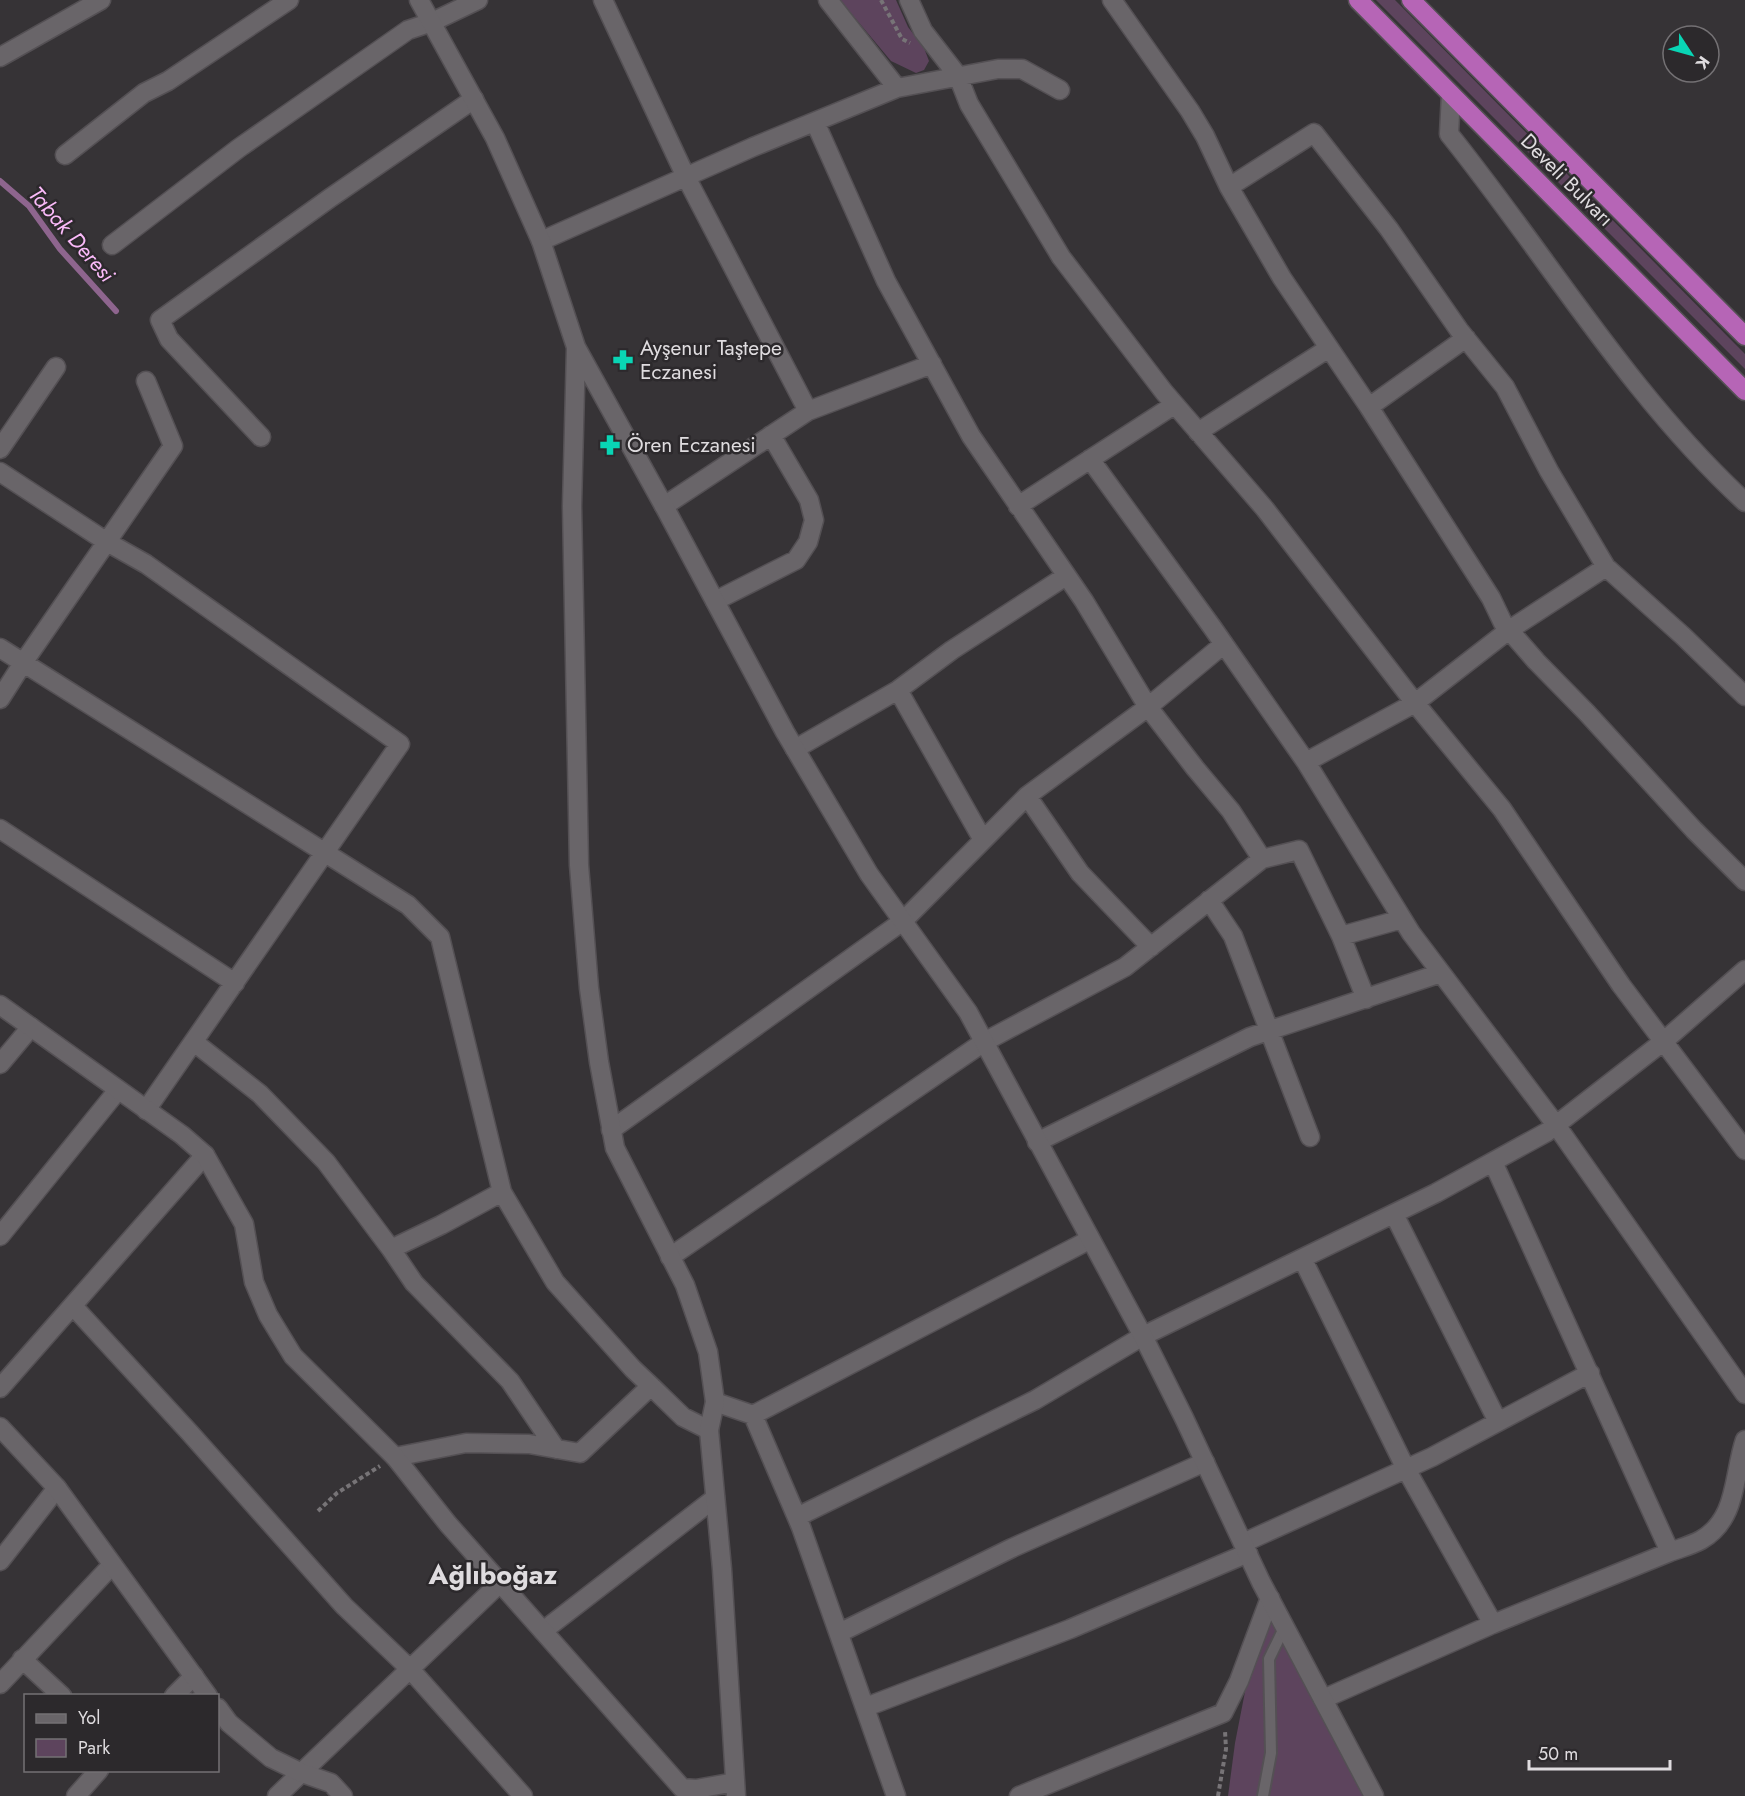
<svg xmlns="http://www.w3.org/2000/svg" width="1745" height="1796" font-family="Jost,sans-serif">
<rect width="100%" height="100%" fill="#363336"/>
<path fill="#5d445d" d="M 840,0 L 896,0 L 908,27 L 924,48 L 929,61 L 924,70 L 916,73 L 891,61 Z
M 1376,0 L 1395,0 L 1745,354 L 1745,369 Z
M 1271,1620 L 1364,1796 L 1228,1796 L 1235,1743 L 1251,1661 Z"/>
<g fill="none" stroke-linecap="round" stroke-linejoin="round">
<path stroke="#8e658e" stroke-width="6" d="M 0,181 L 29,206 L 60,249 L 116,311"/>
<g stroke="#545054" stroke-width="14">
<path id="service" d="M 1263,1796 L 1271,1753 L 1269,1659 L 1285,1626"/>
</g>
<g stroke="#545054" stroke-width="21">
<path id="minor" d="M 603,0 L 686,177 L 808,411
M 828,0 L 897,88
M 909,0 L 923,31 L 958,76 L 969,104 L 1061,257 L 1164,392 L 1265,509 L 1415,703 L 1502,809 L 1621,985 L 1745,1150
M 1112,0 L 1190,111 L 1205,136 L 1229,187 L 1282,278 L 1369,407 L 1491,598 L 1503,623 L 1536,661 L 1587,713 L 1694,830 L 1745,881
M 0,57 L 101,0
M 1451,94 L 1449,134 C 1547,256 1629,395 1745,502
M 815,122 L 886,281 L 971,436 L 1084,601 L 1148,707 L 1195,768 L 1231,811 L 1262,859
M 65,155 L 144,93 L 168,81 L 289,0
M 1229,187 L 1314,133 L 1389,229 L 1459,330 L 1505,387 L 1549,471 L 1606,567 L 1683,636 L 1745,696
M 541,241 L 753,147 L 897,88 L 998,69 L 1022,69 L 1060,90
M 112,245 L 239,148 L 408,30 L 432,22 L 478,0
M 1369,407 L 1466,338
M 1198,432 L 1329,348
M 261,437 L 169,339 L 160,320 L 330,198 L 474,99
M 0,449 L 56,367
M 1090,459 L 1212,627 L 1306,762 L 1411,933 L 1556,1125 L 1745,1394
M 0,472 L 107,542 L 146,564 L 400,744 L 146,1110
M 664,506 L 808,411 L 932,364
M 1018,506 L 1174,405
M 715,601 L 796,560 L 808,542 L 814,520 L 809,500 L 771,435
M 0,648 L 408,905 L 440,937 L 502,1192 L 555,1282 L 633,1369 L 651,1386 L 683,1417 L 709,1430
M 898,690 L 983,840
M 0,699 L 23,663 L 173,446 L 146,381
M 795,749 L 898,690 L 952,650 L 1066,576
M 1306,762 L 1415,703 L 1509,630 L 1606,567
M 1027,796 L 1080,873 L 1151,947
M 0,829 L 235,983
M 1209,900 L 1233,936 L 1310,1137
M 1341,936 L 1402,919
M 194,1042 L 260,1094 L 326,1162 L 391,1249 L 414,1283 L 510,1381 L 556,1449
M 0,1064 L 31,1027
M 611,1130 L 903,921 L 1027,796 L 1148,707 L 1224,644
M 1037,1142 L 1250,1037 L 1441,973
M 1394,1214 L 1498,1422
M 0,1236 L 118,1090
M 391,1249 L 441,1225 L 502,1192
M 670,1257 L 984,1042 L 1125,967 L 1262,859 L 1299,850 L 1341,936 L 1366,999
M 1303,1260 L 1406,1469 L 1493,1624
M 73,1306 L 190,1433 L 344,1606 L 410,1669 L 523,1796
M 0,1388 L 205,1155
M 715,1402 L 753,1415 L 1089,1240
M 753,1415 L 801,1527 L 896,1796
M 395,1457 L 466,1443 L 529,1444 L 580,1453 L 651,1386
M 797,1517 L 1035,1400 L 1143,1336 L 1436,1193 L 1547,1132 L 1664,1041 L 1745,970
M 1243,1543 L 1432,1457 L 1590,1373
M 1670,1552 C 1681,1548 1692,1545 1701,1540 C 1738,1519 1733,1475 1745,1440
M 0,1561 L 57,1488
M 543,1631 L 715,1498
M 839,1633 L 1012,1548 L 1205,1462
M 22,1659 L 62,1696
M 0,1684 L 112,1565
M 174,1696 L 194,1676
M 1323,1699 L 1493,1624 L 1670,1552 L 1493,1162
M 866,1707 L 1070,1629 L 1248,1553
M 76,1796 L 99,1770
M 277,1796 L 500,1583
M 1019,1796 L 1223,1713 L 1239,1681 L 1270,1598"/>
</g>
<g stroke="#545054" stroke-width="21">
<path id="tertiary" d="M 419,0 L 495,138 L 541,241 L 576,347 L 664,506 L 785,732 L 869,874 L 968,1012 L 1143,1336 L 1184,1418 L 1261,1582 L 1374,1796
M 576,349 L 572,506 L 579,865 L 589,988 L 599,1062 L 615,1148 L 685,1285 L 708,1352 L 715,1402 L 709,1430 L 722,1569 L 736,1796
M 0,1005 L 182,1135 L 205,1155 L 244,1224 L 254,1282 L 268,1315 L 293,1356 L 395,1457 L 448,1524 L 682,1788 L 696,1789 L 735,1782
M 0,1427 L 57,1488 L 208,1696
M 218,1708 L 229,1723 L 271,1758 L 302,1773 L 331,1783 L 343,1796"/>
</g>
<g stroke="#545054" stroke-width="21">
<path id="trunk" d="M 1358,0 L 1745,391
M 1411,0 L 1745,336"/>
</g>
<path stroke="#777477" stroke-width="4" stroke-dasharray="4.5 3" stroke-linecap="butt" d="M 881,0 L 902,39 L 910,43
M 318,1511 L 337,1493 L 380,1466
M 1218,1796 L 1226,1749 L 1225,1731"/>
<use href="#service" stroke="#696569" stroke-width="10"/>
<use href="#minor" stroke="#696569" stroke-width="18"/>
<use href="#tertiary" stroke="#696569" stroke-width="18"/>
<use href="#trunk" stroke="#b665b6" stroke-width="18"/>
</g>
<defs>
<g id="pharmacy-bare" transform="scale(1.62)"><path d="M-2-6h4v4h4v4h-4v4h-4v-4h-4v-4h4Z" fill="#09d5b5" stroke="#2c292c" stroke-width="2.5" paint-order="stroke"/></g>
</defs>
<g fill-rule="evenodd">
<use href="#pharmacy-bare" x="623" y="360"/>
<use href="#pharmacy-bare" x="610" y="445"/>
</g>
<g text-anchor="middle" stroke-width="5" stroke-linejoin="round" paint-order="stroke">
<g font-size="21" fill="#dfdcdf" stroke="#2c292c">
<text transform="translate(1567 180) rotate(45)" y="7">Develi Bulvarı</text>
</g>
<g font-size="21" fill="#dfdcdf" stroke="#2c292c" text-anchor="start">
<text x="640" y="355">Ayşenur Taştepe<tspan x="640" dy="24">Eczanesi</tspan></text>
<text x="627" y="452">Ören Eczanesi</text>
</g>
<g font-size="22" font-style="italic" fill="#fabaf9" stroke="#2c292c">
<text transform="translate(72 234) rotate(49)" y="8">Tabak Deresi</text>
</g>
<g font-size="27" font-weight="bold" fill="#dfdcdf" stroke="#2c292c">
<text x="493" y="1584">Ağlıboğaz</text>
</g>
</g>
<rect x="24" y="1694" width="195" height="78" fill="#2c292c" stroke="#747174" stroke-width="1.5"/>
<rect x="36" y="1714" width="30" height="9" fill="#696569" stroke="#747174" stroke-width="1.5"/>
<text x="78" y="1724" font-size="18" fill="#dfdcdf">Yol</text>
<rect x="36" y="1739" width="30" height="18" fill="#5d445d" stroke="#747174" stroke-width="1.5"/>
<text x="78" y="1754" font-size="18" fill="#dfdcdf">Park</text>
<g transform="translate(1691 54) rotate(126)"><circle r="28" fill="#2c292c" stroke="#747174" stroke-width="1.5"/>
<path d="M0-4.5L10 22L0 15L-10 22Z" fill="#09d5b5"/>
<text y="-9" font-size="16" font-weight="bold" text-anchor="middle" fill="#dfdcdf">K</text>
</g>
<path d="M1529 1760v9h141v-9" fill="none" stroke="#dfdcdf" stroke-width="3"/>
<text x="1538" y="1760" font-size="18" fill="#dfdcdf" stroke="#2c292c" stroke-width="4.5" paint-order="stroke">50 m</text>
</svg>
